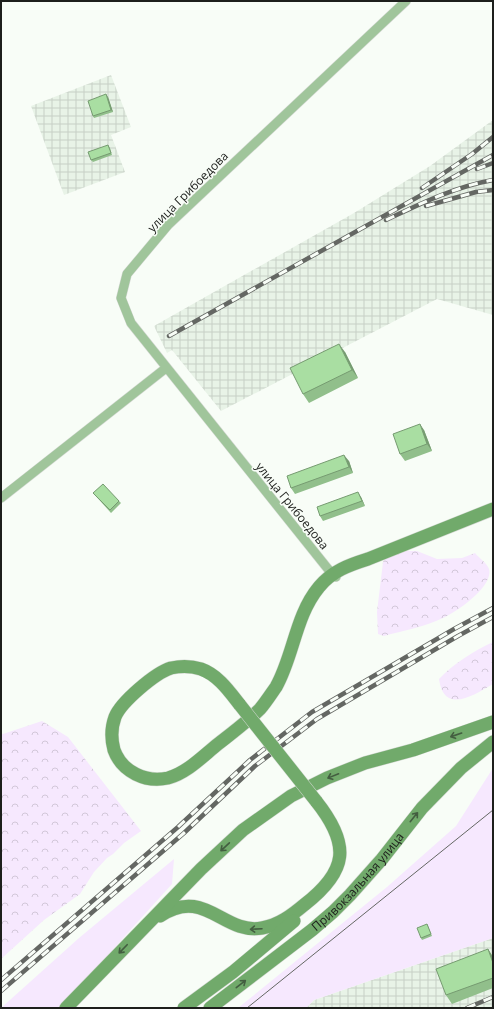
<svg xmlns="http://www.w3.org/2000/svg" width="494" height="1009" font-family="'Open Sans',sans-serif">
<defs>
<pattern id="industrial-grid" width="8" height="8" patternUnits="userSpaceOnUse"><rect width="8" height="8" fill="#e8f3e7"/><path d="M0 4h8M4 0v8" fill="none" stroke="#c7d0c6"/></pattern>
<pattern id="forest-crowns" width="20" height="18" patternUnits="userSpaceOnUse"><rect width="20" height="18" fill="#f6e8fe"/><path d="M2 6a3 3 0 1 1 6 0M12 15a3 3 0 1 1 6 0" fill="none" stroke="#d2c7d9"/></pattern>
</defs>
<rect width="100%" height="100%" fill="#f8fdf7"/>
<path fill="url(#industrial-grid)" d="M 111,75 L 131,127 L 111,135 L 125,172 L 64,195 L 31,106 Z
M 493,120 L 493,315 L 437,299 L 221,411 L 172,350 L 167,353 L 154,326 L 354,213 L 430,166 Z
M 493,938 L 493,1008 L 306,1008 L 314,1000 Z"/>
<path fill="#f6e8fe" d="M 493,768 L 493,938 L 314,1000 L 306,1008 L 238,1008 L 387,887 L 456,826 Z
M 174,859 L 172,884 L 60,1008 L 1,1008 L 79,938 Z"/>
<path fill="url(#forest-crowns)" d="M 406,551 L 417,551 L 437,559 L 462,558 L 475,553 C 479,558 487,563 489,569 C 494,586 457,612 443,618 C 427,626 402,631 384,636 L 378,634 L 377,612 L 383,562 L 387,556 Z
M 493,642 L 493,684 C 474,695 444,715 439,679 C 454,663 474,651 493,642 Z
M 42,721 L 68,737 L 141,831 L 124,843 L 113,854 L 107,858 L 94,872 L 80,894 L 44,920 L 1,959 L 1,733 L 3,734 Z"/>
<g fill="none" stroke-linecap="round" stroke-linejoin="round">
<g stroke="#d5d9d4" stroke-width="10">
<path id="minor" d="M 1,498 L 166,368
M 336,577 L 328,569 L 131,323 L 121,298 L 127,274 L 168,225 L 406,1"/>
</g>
<g stroke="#d5d9d4" stroke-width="14">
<g id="secondary">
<path d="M 240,705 C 229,691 218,675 201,669 C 191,666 181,666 171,668 C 155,673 121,702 115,717 C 111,728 111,739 114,750 C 122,772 146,783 168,778 C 187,773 203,756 218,744 C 232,733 247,722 260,709 C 266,702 271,694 276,687 C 294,655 295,616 319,587 C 332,571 349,565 368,559 L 493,509"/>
<path d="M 160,916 C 205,886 223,935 262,928 C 279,925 292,915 304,905 C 348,871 351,845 316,801"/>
<path d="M 66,1008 L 201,869 L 243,830 L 291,796 L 327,778 L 365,763 L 413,750 L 493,722"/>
<path d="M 184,1008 L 233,972 L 294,921"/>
<path id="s1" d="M 210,1008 L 312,930 L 333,912 L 350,895 L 382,859 L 422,808 L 461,768 L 493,742"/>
</g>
</g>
<use href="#minor" stroke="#a0c59b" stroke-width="9"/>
<use href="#secondary" stroke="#71aa6b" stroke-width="13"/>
<path stroke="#646763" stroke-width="1" d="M 247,1008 L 493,810"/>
<g stroke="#646763" stroke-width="4.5">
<path id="rail" d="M 477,169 L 493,163
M 422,188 L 472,154 L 493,137
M 426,206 L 476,192 L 493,190
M 386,220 C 422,203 454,187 493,180
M 169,336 L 493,155
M 1,980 L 178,827 L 250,760 L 312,712 L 454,629 L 493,608
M 1,991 L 184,833 L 255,766 L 317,719 L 458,636 L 493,617
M 467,1008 L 493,997"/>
</g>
<use href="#rail" stroke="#f8fdf7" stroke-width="3" stroke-dasharray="9" stroke-linecap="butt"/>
<g stroke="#d5d9d4" stroke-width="14" stroke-linecap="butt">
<path id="secondary-bridge" d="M 240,705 L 316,801"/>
</g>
<use href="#secondary-bridge" stroke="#71aa6b" stroke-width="13"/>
</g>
<path fill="#91bf8b" d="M 108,97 L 113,112 L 94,118 L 93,116 Z
M 108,145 L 110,148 L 112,155 L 93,162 L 91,160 Z
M 345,352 L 358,378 L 309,403 L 303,394 Z
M 424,430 L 432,451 L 405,461 L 400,454 Z
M 349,461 L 353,473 L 295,494 L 291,488 Z
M 93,493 L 119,501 L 121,503 L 111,513 Z
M 361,497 L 365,506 L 323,521 L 320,516 Z
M 427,924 L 428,926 L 432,936 L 422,940 L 421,938 Z
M 488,949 L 493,957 L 493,988 L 452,1004 L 446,995 Z"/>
<path fill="#769b71" d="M 106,94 L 108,97 L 113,112 L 111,110 Z
M 339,344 L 345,352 L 358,378 L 352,370 Z
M 420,424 L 424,430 L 432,451 L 427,444 Z
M 344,455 L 349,461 L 353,473 L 349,467 Z
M 358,492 L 361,497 L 365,506 L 362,501 Z
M 488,949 L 493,957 L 493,963 Z"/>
<path fill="#a9dea2" stroke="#769b71" d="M 106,94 L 111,110 L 93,116 L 88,101 Z
M 108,145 L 111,153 L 91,160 L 88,152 Z
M 339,344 L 352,370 L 303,394 L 290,368 Z
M 420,424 L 427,444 L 400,454 L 393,434 Z
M 344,455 L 349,467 L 291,488 L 287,476 Z
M 103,484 L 119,501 L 110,510 L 93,493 Z
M 358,492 L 362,501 L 320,516 L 317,507 Z
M 427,924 L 431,934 L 421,938 L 417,928 Z
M 488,949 L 493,963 L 493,978 L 446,995 L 436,969 Z"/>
<defs><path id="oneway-shaft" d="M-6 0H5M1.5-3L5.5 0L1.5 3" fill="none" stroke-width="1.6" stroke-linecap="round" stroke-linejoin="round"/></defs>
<g stroke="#435e40">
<use href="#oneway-shaft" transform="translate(456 735) rotate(161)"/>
<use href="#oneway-shaft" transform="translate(333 776) rotate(158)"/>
<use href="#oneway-shaft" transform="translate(414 817) rotate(-51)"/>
<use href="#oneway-shaft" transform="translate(225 847) rotate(137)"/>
<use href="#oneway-shaft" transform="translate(256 929) rotate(177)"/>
<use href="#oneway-shaft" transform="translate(123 949) rotate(134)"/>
<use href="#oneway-shaft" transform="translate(241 984) rotate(-38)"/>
</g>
<g text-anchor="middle" stroke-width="3" stroke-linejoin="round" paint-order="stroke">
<g font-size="12" fill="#1d1f1c" stroke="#f8fdf7">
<text transform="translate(188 192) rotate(-45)" y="4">улица Грибоедова</text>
<text transform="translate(292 506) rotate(51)" y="4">улица Грибоедова</text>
<text dy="4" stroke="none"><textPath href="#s1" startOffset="195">Привокзальная улица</textPath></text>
</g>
</g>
<rect width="494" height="1009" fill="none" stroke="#1d1f1c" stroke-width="4"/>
</svg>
